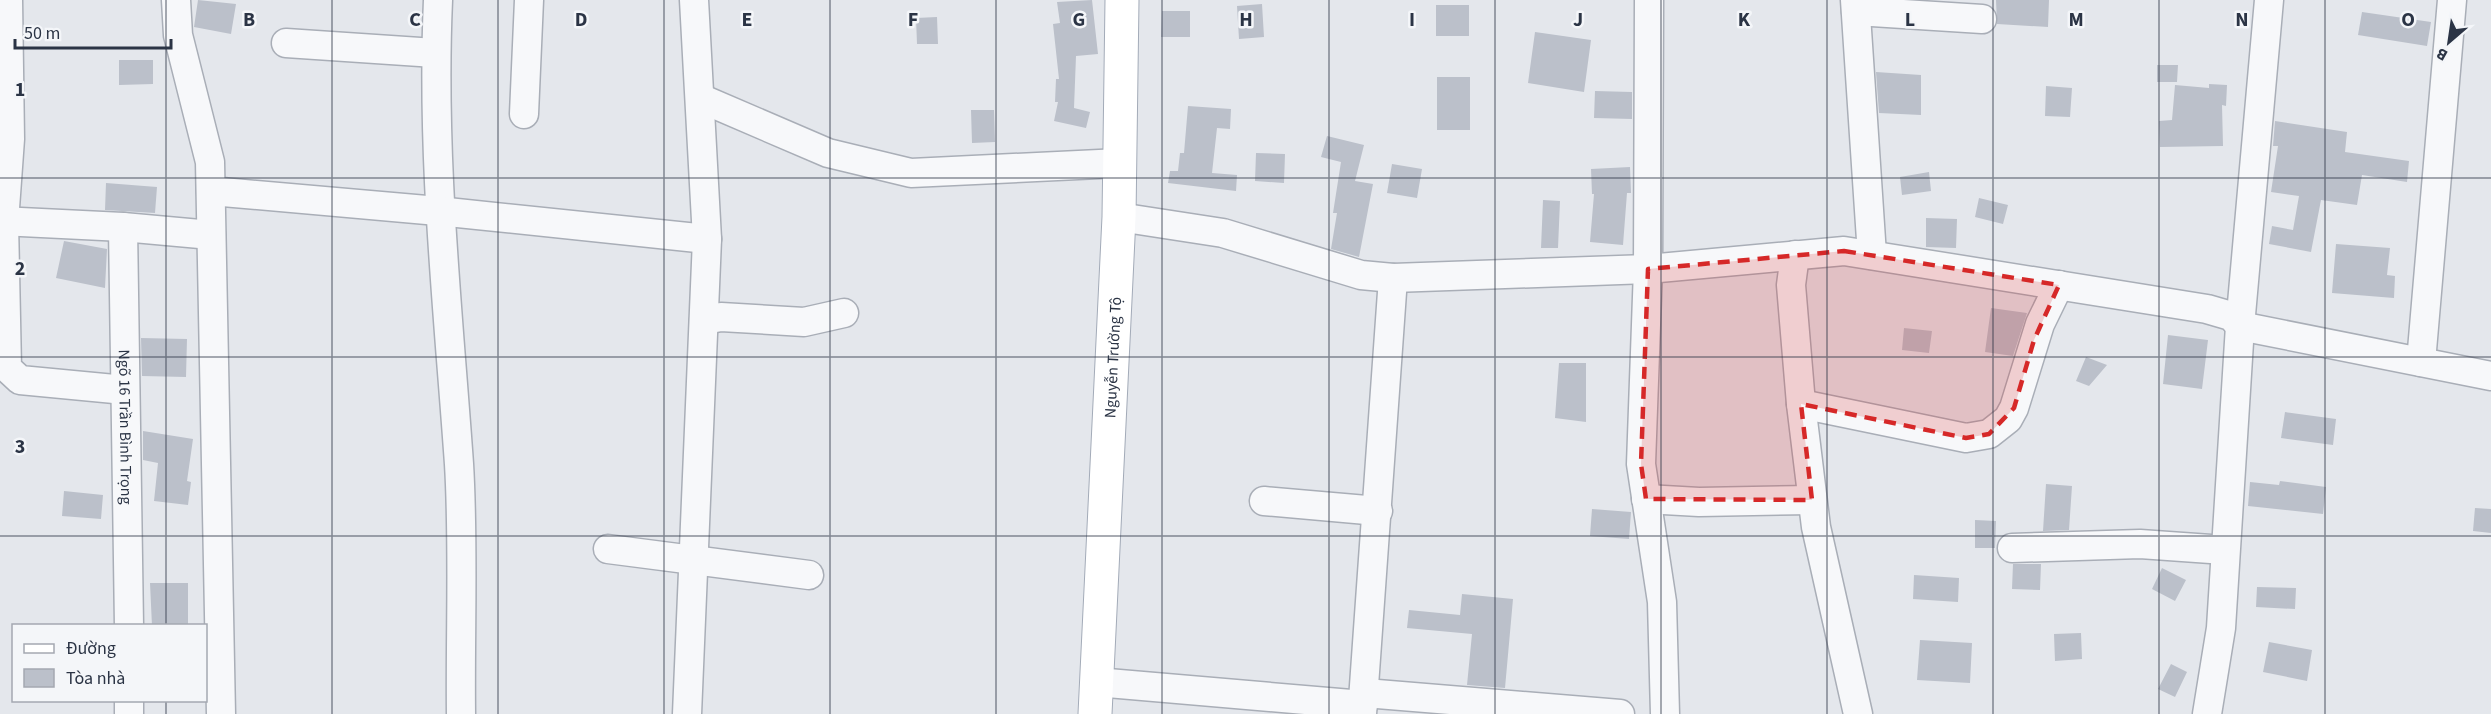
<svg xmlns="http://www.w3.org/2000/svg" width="2491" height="714" font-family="'Source Sans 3',sans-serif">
<rect width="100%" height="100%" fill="#e4e7ec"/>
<path fill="#bbc0ca" d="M 198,0 L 236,4 L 231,34 L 194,27 Z
M 1092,0 L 1098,54 L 1076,56 L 1074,108 L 1090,112 L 1086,128 L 1054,121 L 1058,102 L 1055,102 L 1056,79 L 1059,79 L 1053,24 L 1060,23 L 1057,2 Z
M 1996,0 L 2049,0 L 2048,27 L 1997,24 Z
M 1262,4 L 1264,37 L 1239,39 L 1237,6 Z
M 1436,5 L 1469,5 L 1469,36 L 1436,36 Z
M 1162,11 L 1190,11 L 1190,37 L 1161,37 Z
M 2362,12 L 2431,22 L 2427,46 L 2358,35 Z
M 937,17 L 938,44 L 917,44 L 916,18 Z
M 1535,32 L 1591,40 L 1584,92 L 1528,83 Z
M 119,60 L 153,60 L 153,84 L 119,85 Z
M 2157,65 L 2178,65 L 2177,82 L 2157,82 Z
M 1876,72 L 1921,75 L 1921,115 L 1879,113 Z
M 1437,77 L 1470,77 L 1470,130 L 1437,130 Z
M 2209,84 L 2227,85 L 2226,106 L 2222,105 L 2223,146 L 2160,147 L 2159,121 L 2172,120 L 2175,85 L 2209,88 Z
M 2046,86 L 2072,88 L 2070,117 L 2045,116 Z
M 1595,91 L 1632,92 L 1632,119 L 1594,118 Z
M 1188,106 L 1231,109 L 1230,129 L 1217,128 L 1212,173 L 1237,175 L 1236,191 L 1168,183 L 1170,171 L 1178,171 L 1180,153 L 1184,153 Z
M 971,110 L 994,110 L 995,142 L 972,143 Z
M 2275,121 L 2347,132 L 2345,152 L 2409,161 L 2407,182 L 2362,175 L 2357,205 L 2321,200 L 2311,252 L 2269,244 L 2272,226 L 2293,230 L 2299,196 L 2271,192 L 2278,146 L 2273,146 Z
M 1327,136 L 1364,145 L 1355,181 L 1373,184 L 1359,257 L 1331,249 L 1337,213 L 1333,213 L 1341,162 L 1321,157 Z
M 1256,153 L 1285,154 L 1284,183 L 1255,181 Z
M 1392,164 L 1422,169 L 1417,198 L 1387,193 Z
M 1630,167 L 1631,193 L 1627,193 L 1623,245 L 1590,242 L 1594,194 L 1592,194 L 1591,169 Z
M 1929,172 L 1931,191 L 1902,195 L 1900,177 Z
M 106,183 L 157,187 L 155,213 L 105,210 Z
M 1979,198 L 2008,205 L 2003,224 L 1975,217 Z
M 1543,200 L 1560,201 L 1558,248 L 1541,248 Z
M 1926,218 L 1957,219 L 1956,248 L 1926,247 Z
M 64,241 L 107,249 L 105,288 L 56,278 Z
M 2336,244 L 2390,248 L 2387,275 L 2395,276 L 2394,298 L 2332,293 Z
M 1991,308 L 2027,313 L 2013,356 L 1985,352 Z
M 1904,328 L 1932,331 L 1929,353 L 1902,350 Z
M 2168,335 L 2208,340 L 2202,389 L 2163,384 Z
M 141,338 L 187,339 L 186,377 L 142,376 Z
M 2086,357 L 2107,365 L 2089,386 L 2076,381 Z
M 1559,363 L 1586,363 L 1586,422 L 1555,418 Z
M 2285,412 L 2336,419 L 2333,445 L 2281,438 Z
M 143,431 L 193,439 L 187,481 L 191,482 L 188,505 L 154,501 L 158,463 L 143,460 Z
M 2280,481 L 2326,487 L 2323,514 L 2248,506 L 2250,482 L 2279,485 Z
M 2046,484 L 2072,486 L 2069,530 L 2043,531 Z
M 64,491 L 103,495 L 101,519 L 62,516 Z
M 2475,508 L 2491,509 L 2491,533 L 2473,531 Z
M 1592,509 L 1631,512 L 1629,539 L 1590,536 Z
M 1975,520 L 1996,521 L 1995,548 L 1975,548 Z
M 2013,564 L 2041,564 L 2040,590 L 2012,589 Z
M 2162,568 L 2186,580 L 2175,601 L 2152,589 Z
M 1914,575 L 1959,578 L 1958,602 L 1913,599 Z
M 150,583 L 188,583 L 188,626 L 152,626 Z
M 2257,587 L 2296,588 L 2295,609 L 2256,607 Z
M 1462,594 L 1513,599 L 1505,688 L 1467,685 L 1472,634 L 1407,628 L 1409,610 L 1460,615 Z
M 2081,633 L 2082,659 L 2055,661 L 2054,634 Z
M 1920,640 L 1972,643 L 1970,683 L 1917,680 Z
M 2269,642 L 2312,650 L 2307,681 L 2263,672 Z
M 2171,664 L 2187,672 L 2175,697 L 2158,689 Z"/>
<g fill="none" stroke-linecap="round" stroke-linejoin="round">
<g stroke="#a9aeb7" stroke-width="31">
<g id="minor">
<path d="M 8,0 L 10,139 L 4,222 L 7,368 L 20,380 L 125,390"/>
<path d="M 176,0 L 178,35 L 210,162 L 221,714"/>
<path d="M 438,0 C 431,157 448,308 459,464 C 464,546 460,631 461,714"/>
<path d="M 1649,0 L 1648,269 L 1641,464 L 1662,602 L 1665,714"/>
<path d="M 1855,0 L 1872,255"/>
<path d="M 1856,11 L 1982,19"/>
<path d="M 286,43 L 435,53"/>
<path d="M 700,98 L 828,153 L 911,173 L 1120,163"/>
<path d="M 524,114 L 529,0"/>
<path d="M 211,191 L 438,211 L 707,239"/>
<path d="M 1119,217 L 1223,233 L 1361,275 L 1393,278 L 1648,269 L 1844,251 L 2207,309 L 2231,316 L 2240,326 L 2491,376"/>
<path d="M 0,221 L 123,227 L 211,235"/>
<path id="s1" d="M 123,227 L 129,626"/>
<path d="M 1795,255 L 1791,285 L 1801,404 L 1816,527 L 1858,714"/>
<path d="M 704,320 L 721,317 L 804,322 L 844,313"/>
<path d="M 2421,362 L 2452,0"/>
<path d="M 1801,404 L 1966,438 L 1989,434 L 2008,419 L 2014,408 L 2040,324 L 2059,285"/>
<path d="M 1646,499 L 1699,502 L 1812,500"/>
<path d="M 1264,501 L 1378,511"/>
<path d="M 2012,548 L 2140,544 L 2225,550"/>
<path d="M 608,549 L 809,575"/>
<path d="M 1096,682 L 1363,705"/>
<path d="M 1365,693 L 1620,714"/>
<path d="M 129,714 L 129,700"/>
<path d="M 687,714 L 707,239 L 694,0"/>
<path d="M 1362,714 L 1393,278"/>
<path d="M 2207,714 L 2221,628 L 2240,326 L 2269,0"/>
</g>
</g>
<g stroke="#a3abb8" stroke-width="35">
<g id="major">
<path id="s2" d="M 1095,714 L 1119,217 L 1122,0"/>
</g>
</g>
<use href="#minor" stroke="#f7f8fa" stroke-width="28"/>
<use href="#major" stroke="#fff" stroke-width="33"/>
</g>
<path fill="#d62828" fill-opacity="0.2" stroke="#d62828" stroke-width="4.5" stroke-dasharray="12 8" stroke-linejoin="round" d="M 1844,251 L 2059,285 L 2034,340 L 2014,408 L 1989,434 L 1966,438 L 1801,404 L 1812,500 L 1646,499 L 1641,464 L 1648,269 Z"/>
<path fill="none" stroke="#2b3445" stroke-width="1.5" stroke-opacity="0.55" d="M 166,0 L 166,626M 332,0 L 332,714M 498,0 L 498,714M 664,0 L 664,714M 830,0 L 830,714M 996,0 L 996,714M 1162,0 L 1162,714M 1329,0 L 1329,714M 1495,0 L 1495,714M 1661,0 L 1661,714M 1827,0 L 1827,714M 1993,0 L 1993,714M 2159,0 L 2159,714M 2325,0 L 2325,714M 0,178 L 2491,178M 0,357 L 2491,357M 0,536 L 2491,536M 166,700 L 166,714"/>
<g text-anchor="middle" stroke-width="5" stroke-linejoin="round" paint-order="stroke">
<g font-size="16" fill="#2b3445" stroke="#f4f6f9">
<text dy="6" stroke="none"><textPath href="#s2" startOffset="357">Nguyễn Trường Tộ</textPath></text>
<text dy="6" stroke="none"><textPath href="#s1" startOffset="200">Ngõ 16 Trần Bình Trọng</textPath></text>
</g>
</g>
<g font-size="20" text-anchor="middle" font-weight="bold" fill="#2b3445" stroke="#f4f6f9" stroke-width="5" stroke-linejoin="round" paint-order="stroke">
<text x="249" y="26">B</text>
<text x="415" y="26">C</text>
<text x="581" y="26">D</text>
<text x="747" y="26">E</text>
<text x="913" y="26">F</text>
<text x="1079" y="26">G</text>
<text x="1246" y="26">H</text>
<text x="1412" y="26">I</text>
<text x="1578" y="26">J</text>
<text x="1744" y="26">K</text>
<text x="1910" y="26">L</text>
<text x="2076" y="26">M</text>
<text x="2242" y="26">N</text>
<text x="2408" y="26">O</text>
<text x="20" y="96">1</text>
<text x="20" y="275">2</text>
<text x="20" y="453">3</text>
</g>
<rect x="12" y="624" width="195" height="78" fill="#f4f6f9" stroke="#a4a8b1" stroke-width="1.5"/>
<rect x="24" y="644" width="30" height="9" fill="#ffffff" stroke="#a4a8b1" stroke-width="1.5"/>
<text x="66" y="654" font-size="18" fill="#2b3445">Đường</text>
<rect x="24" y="669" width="30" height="18" fill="#bbc0ca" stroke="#a4a8b1" stroke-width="1.5"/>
<text x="66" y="684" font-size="18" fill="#2b3445">Tòa nhà</text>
<g transform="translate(2449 42) rotate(209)" stroke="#f4f6f9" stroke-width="4.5" paint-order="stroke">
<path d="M0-4.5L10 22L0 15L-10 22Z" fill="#2b3445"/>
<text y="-9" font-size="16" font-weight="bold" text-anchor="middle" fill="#2b3445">B</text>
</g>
<path d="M15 39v9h156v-9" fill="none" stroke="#2b3445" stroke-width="3"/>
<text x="24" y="39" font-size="18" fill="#2b3445" stroke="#f4f6f9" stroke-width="4.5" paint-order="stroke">50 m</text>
</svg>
